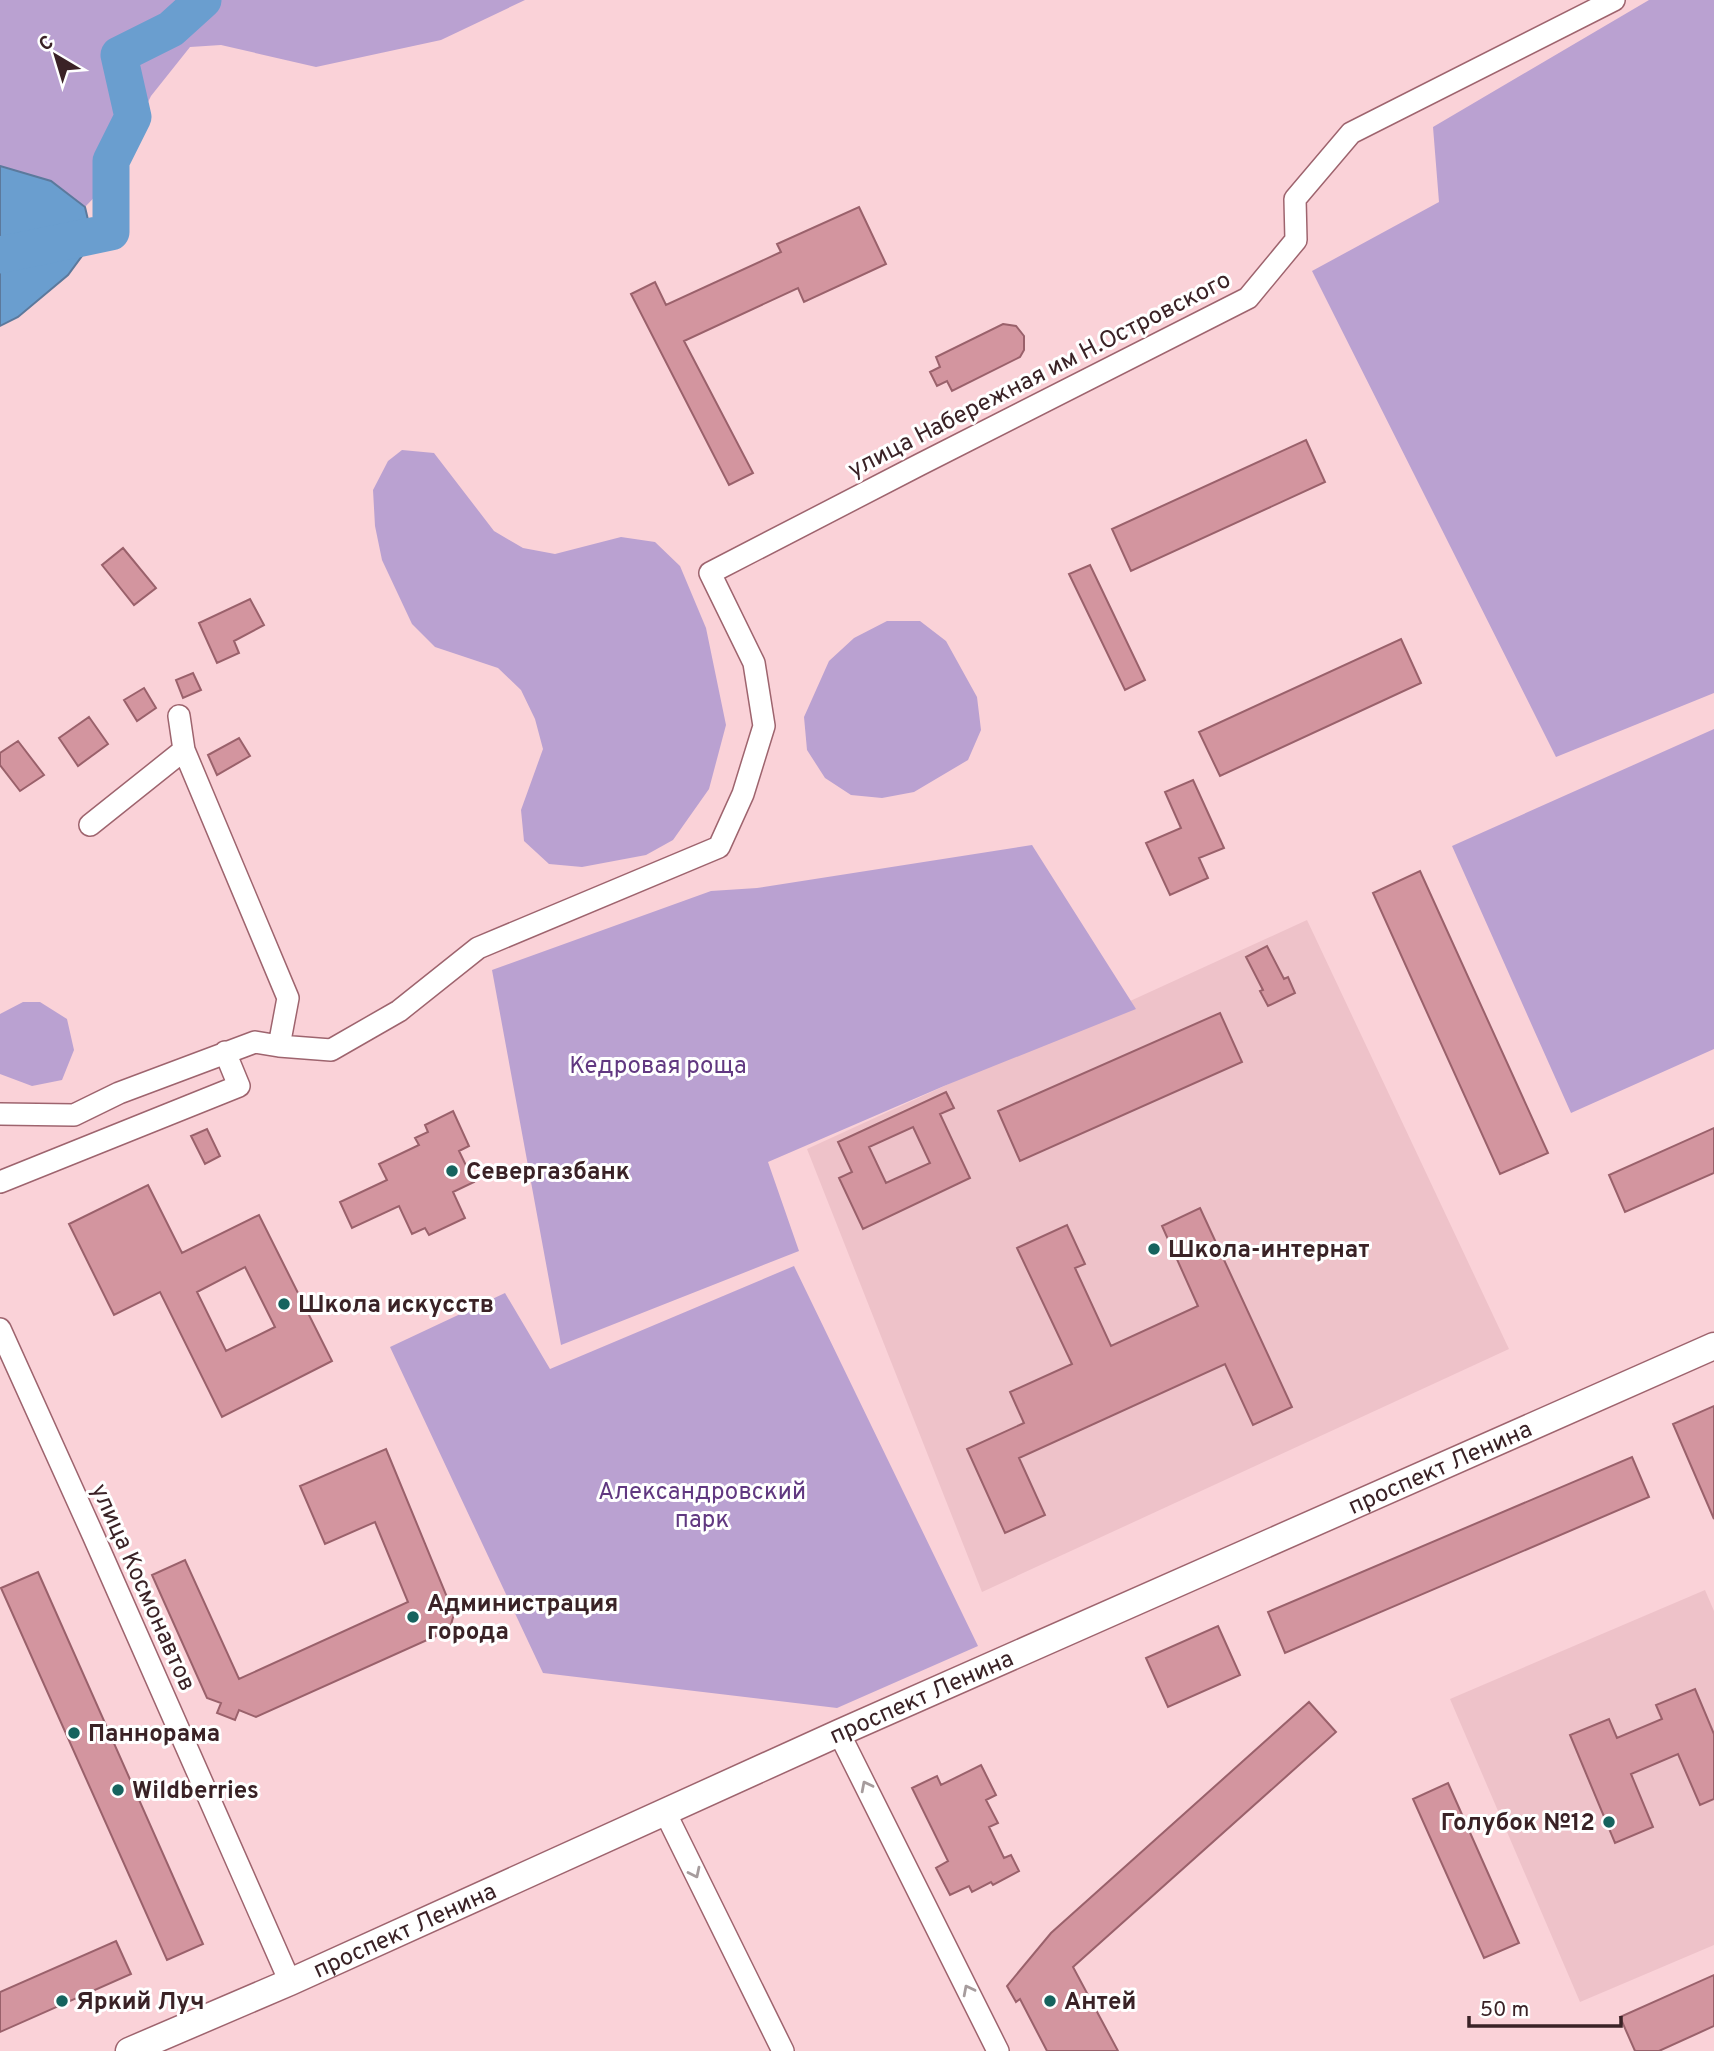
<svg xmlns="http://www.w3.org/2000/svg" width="1714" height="2051" font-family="Overpass,sans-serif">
<rect width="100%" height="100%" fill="#fad2d8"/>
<path fill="#eec2c9" d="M 1307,920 L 1509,1349 L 982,1592 L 807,1149 Z
M 1705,1590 L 1714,1611 L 1714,1945 L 1580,2002 L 1450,1699 Z"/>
<path fill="#baa1d1" d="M 0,0 L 525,0 L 441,40 L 316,67 L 221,45 L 190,47 L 151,96 L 107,184 L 85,207 L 51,181 L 0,166 Z
M 1649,0 L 1714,0 L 1714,693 L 1556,757 L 1312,271 L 1439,202 L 1433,127 Z
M 402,450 L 434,453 L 494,531 L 523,548 L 555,554 L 621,537 L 655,542 L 680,566 L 706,628 L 726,725 L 709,789 L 673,840 L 646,855 L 582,867 L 549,864 L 524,841 L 521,810 L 543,749 L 535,719 L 521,690 L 498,668 L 435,647 L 412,624 L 382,560 L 375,526 L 373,490 L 388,461 Z
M 887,621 L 920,621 L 946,641 L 977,697 L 981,730 L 968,760 L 914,792 L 882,798 L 851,795 L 825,778 L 807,750 L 804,717 L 829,661 L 854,638 Z
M 1714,729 L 1714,1049 L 1571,1113 L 1452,846 Z
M 1032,845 L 1136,1009 L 944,1086 L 768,1162 L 799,1251 L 561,1345 L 492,970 L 711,891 L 757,888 Z
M 23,1002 L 40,1002 L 67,1019 L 74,1050 L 62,1080 L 32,1086 L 0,1074 L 0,1014 Z
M 794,1266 L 978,1646 L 837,1708 L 543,1673 L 390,1347 L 505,1293 L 550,1369 Z"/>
<path fill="#6a9ecf" stroke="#5c799c" stroke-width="2" d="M 0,166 L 51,181 L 85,207 L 93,241 L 68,275 L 18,317 L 0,326 Z"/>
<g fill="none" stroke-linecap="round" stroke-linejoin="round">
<path stroke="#6a9ecf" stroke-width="37" d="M 0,255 L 111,232 L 111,161 L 133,117 L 119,55 L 171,29 L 203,0"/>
</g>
<path fill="#d3959f" stroke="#9a616b" stroke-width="2" fill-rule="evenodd" d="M 859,207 L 886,264 L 804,302 L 798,288 L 684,341 L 753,473 L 729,485 L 631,294 L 655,282 L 666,305 L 781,252 L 777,244 Z
M 1003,324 L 1016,326 L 1024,336 L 1024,350 L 1020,357 L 952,391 L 947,381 L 937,386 L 930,372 L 940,367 L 936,357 Z
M 1306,440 L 1325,482 L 1131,571 L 1112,529 Z
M 123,548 L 156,588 L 134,605 L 102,565 Z
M 1090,565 L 1145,680 L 1125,690 L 1069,574 Z
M 250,599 L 264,625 L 234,641 L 239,653 L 217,663 L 199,623 Z
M 1401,639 L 1421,683 L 1220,776 L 1199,732 Z
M 193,673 L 201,690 L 183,698 L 176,680 Z
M 144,688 L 156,708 L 137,721 L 124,700 Z
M 89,717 L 108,744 L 78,766 L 59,738 Z
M 239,738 L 250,756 L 217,775 L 208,755 Z
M 18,741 L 44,775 L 20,791 L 0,765 L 0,753 Z
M 1193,780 L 1224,848 L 1199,858 L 1208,878 L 1170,895 L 1146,843 L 1181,828 L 1165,792 Z
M 1420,871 L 1548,1153 L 1500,1174 L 1373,893 Z
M 1267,946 L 1284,979 L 1288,977 L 1295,993 L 1268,1006 L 1260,991 L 1263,990 L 1246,957 Z
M 1220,1013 L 1242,1062 L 1020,1161 L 998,1111 Z
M 946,1092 L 954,1108 L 940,1114 L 970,1178 L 863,1229 L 839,1178 L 852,1172 L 838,1142 ZM 913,1127 L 930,1163 L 886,1183 L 869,1147 Z
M 453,1111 L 469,1146 L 459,1151 L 474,1182 L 453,1192 L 465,1218 L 429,1235 L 425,1228 L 412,1234 L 399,1206 L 352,1228 L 340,1202 L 387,1180 L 379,1164 L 419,1145 L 415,1138 L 428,1132 L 425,1125 Z
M 1714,1128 L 1714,1173 L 1625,1212 L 1609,1175 Z
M 207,1129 L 220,1156 L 205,1164 L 191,1136 Z
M 148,1185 L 182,1253 L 259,1215 L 332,1361 L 222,1417 L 160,1292 L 114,1315 L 69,1224 ZM 245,1267 L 275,1327 L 226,1351 L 197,1292 Z
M 1200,1208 L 1292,1407 L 1253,1425 L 1225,1364 L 1019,1458 L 1045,1515 L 1005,1533 L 967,1449 L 1024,1423 L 1010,1392 L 1072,1364 L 1017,1248 L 1067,1225 L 1085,1264 L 1075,1268 L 1111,1346 L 1198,1306 L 1162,1226 Z
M 1714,1406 L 1714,1519 L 1673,1424 Z
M 386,1449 L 454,1614 L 450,1628 L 440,1625 L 436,1636 L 256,1717 L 239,1710 L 235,1720 L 217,1713 L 221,1703 L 207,1698 L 152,1575 L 185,1560 L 239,1679 L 408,1602 L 375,1522 L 325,1544 L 300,1486 Z
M 1632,1457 L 1649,1497 L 1285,1653 L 1268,1612 Z
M 38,1572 L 203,1944 L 167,1960 L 1,1588 Z
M 1218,1626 L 1240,1675 L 1168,1707 L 1146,1658 Z
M 1695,1689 L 1714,1734 L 1714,1799 L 1700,1805 L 1678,1754 L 1631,1774 L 1653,1827 L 1615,1843 L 1570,1735 L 1609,1719 L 1617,1738 L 1662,1719 L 1656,1705 Z
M 1309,1702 L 1336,1732 L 1073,1967 L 1118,2051 L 1047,2051 L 1020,1999 L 1016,2002 L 1007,1986 L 1051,1933 Z
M 981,1765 L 996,1795 L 986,1800 L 998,1823 L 989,1827 L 1004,1858 L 1011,1855 L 1019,1871 L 993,1885 L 991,1882 L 972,1892 L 969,1886 L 950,1895 L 936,1868 L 948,1861 L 912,1788 L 937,1776 L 941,1785 Z
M 1448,1783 L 1519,1943 L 1484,1958 L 1413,1799 Z
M 116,1941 L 131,1974 L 0,2032 L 0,1992 Z
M 1714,1975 L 1714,2026 L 1659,2051 L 1635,2051 L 1620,2017 Z"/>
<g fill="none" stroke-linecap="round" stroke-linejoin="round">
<g stroke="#9e646e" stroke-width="24">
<path id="minor" d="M 184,750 L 288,998 L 279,1046
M 90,825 L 184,750 L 179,716
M 0,1114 L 74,1115 L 119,1093 L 255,1042 L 279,1046 L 331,1050 L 399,1011 L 478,948 L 719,847 L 743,794 L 764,726 L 754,663 L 710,573 L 919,465 L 1248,298 L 1296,240 L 1295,199 L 1351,133 L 1614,0
M 0,1182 L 239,1086 L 225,1052
M 0,1329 L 93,1535 L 290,1982
M 839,1733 L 998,2051
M 665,1812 L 783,2051"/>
</g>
<g stroke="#9e646e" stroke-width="29">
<g id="tertiary">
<path id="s1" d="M 129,2051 L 290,1982 L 839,1733 L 1714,1346"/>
</g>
</g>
<use href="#minor" stroke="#fff" stroke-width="21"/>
<use href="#tertiary" stroke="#fff" stroke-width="26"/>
</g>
<defs><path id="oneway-chevron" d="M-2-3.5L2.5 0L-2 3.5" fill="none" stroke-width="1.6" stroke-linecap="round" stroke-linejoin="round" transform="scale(1.75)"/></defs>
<g stroke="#a69c9d">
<use href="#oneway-chevron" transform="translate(866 1786) rotate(-117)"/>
<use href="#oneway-chevron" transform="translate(695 1873) rotate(64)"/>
<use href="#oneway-chevron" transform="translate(968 1990) rotate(-117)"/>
</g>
<g fill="#16635e" stroke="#fff" stroke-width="2.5">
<circle cx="452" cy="1171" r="7"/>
<circle cx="1154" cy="1249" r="7"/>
<circle cx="284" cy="1304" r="7"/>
<circle cx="413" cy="1617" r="7"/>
<circle cx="74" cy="1733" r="7"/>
<circle cx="118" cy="1790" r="7"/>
<circle cx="1609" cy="1822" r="7"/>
<circle cx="62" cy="2001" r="7"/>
<circle cx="1050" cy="2001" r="7"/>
</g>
<g text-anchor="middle" stroke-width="6" stroke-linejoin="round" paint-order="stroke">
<g font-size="24" fill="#3a2226" stroke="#fff">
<text transform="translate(1039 374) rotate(-27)" y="8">улица Набережная им Н.Островского</text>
<text dy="8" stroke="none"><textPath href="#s1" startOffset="1435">проспект Ленина</textPath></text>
<text transform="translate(144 1587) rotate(66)" y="8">улица Космонавтов</text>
<text dy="8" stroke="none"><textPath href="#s1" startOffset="868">проспект Ленина</textPath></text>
<text dy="8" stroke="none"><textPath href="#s1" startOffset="301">проспект Ленина</textPath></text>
</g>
<g font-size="24" fill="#613881" stroke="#fff">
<text x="658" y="1073">Кедровая роща</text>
<text x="702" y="1499">Александровский<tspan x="702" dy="28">парк</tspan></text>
</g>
<g font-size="24" font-weight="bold" fill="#3a2226" stroke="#fff" text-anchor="start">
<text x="466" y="1179">Севергазбанк</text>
<text x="1168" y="1257">Школа-интернат</text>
<text x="298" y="1312">Школа искусcтв</text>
<text x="427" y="1611">Администрация<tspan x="427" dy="28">города</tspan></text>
<text x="88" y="1741">Паннорама</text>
<text x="132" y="1798">Wildberries</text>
<text x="1595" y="1830" text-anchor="end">Голубок №12</text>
<text x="76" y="2009">Яркий Луч</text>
<text x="1064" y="2009">Антей</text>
</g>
</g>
<g transform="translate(56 56) rotate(322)" stroke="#ffffff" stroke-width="5" paint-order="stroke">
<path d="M0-5L12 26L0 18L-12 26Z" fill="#3a2226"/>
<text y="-10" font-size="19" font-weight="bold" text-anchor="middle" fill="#3a2226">С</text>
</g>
<path d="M1469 2016v10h152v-10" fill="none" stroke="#3a2226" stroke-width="3.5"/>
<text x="1480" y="2016" font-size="21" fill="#3a2226" stroke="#ffffff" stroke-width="5" paint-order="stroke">50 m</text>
</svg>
